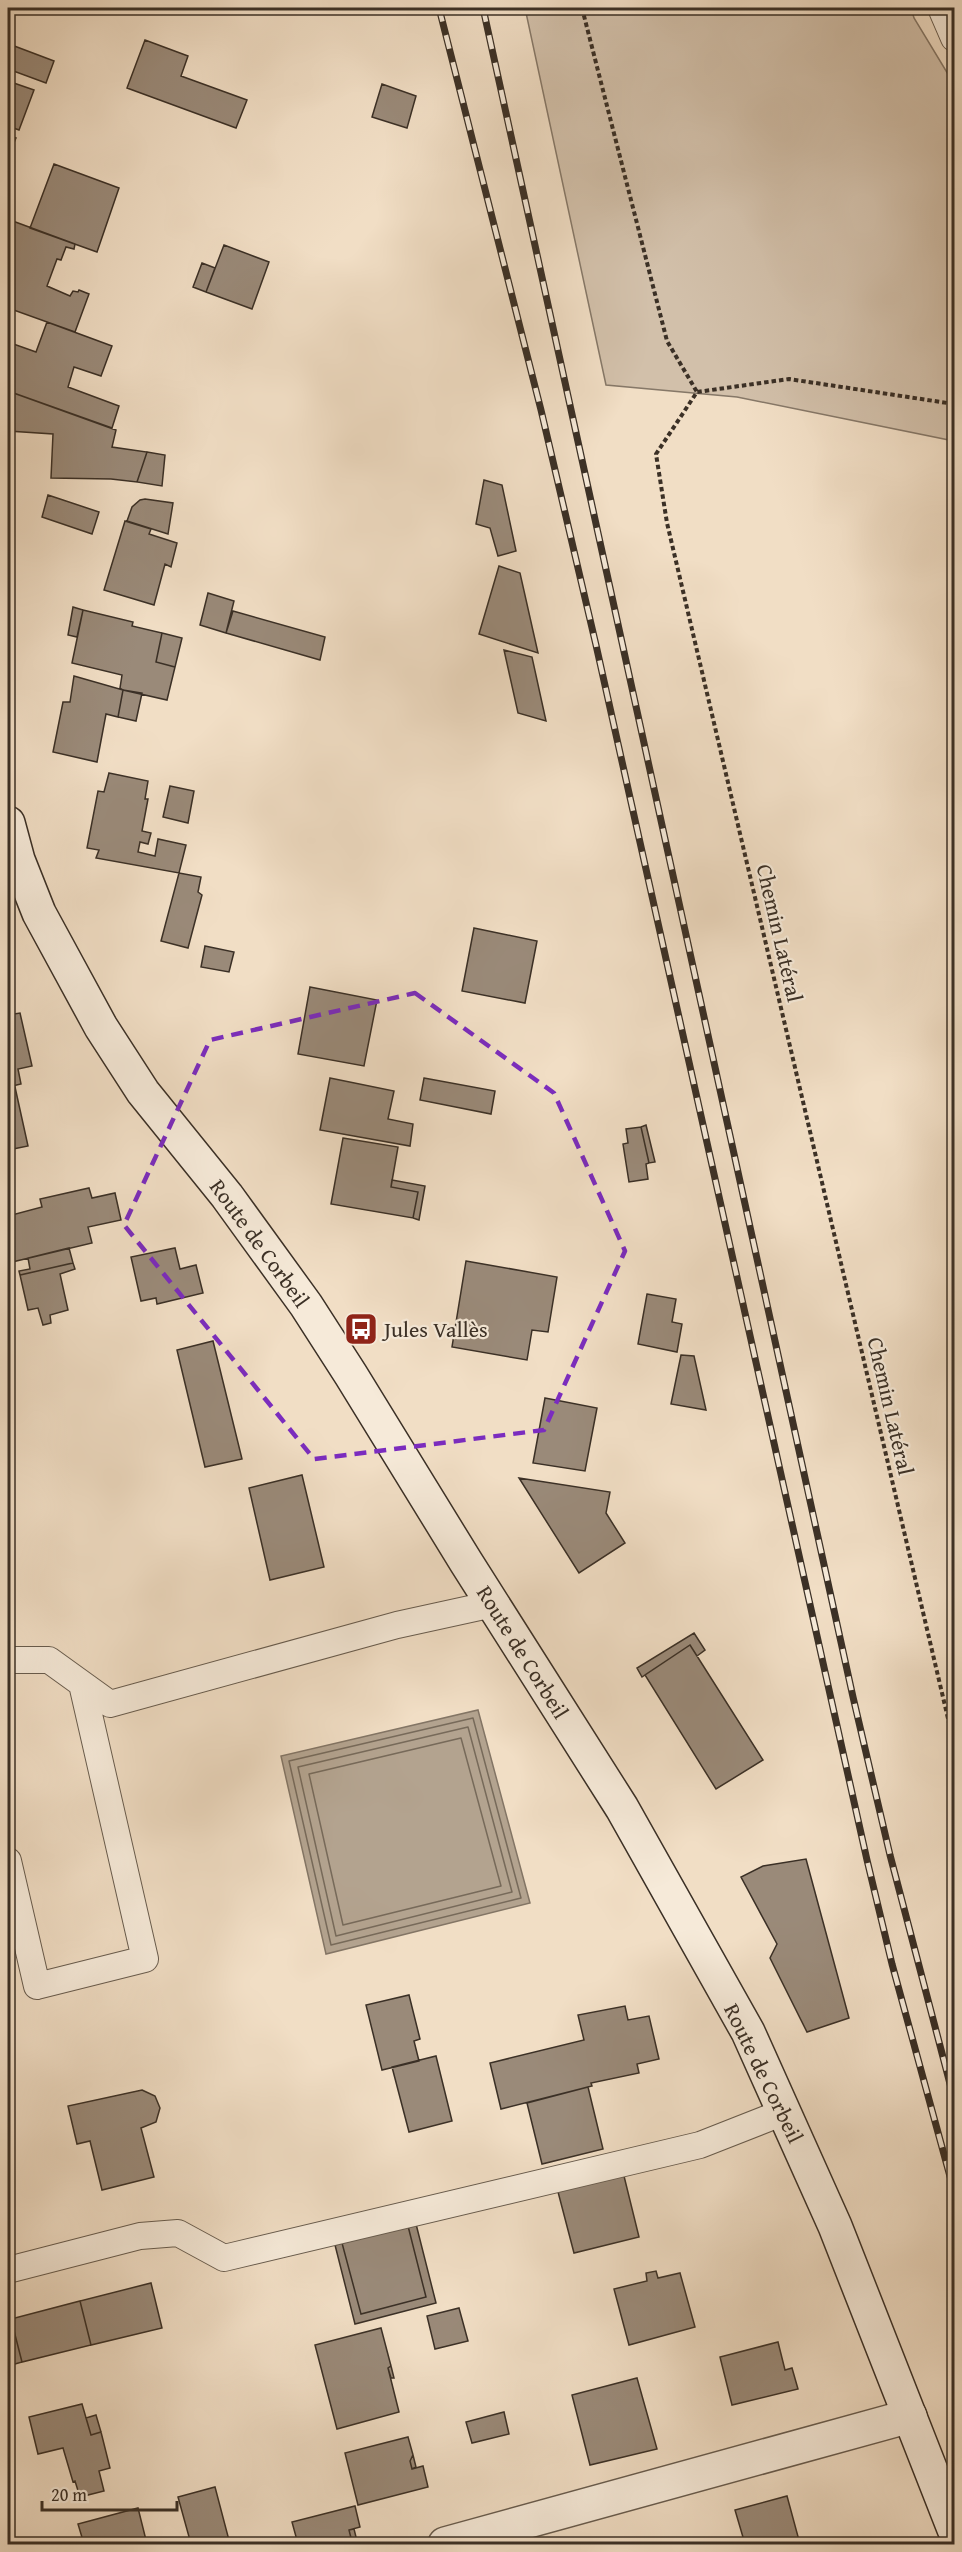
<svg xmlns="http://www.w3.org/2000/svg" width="962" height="2552" font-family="'Gentium Book Plus',serif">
<rect width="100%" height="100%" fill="#f1dec5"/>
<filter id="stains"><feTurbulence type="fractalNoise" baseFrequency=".00333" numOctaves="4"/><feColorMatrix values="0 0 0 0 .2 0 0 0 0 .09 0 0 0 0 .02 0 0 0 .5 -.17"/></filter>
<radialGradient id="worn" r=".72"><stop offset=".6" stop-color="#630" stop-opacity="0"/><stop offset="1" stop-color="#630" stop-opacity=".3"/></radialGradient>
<path fill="#d2c0aa" stroke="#867868" stroke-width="1.5" d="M 525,8 L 911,8 L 914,18 L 954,84 L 954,441 L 737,397 L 606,385 Z"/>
<path fill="#b3a38f" stroke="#837565" stroke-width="1.5" d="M 478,1710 L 530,1903 L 326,1954 L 281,1756 Z"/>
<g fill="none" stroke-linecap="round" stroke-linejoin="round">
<path stroke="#776a5a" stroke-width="1.5" d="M 473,1718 L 521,1898 L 331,1945 L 289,1761 Z
M 468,1727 L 512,1892 L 336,1936 L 298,1767 Z
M 461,1738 L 501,1886 L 343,1925 L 309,1774 Z"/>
</g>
<path fill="#9a8a79" stroke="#3b3026" stroke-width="1.5" d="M 145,40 L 188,56 L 181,76 L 247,100 L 236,128 L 127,88 Z
M 9,44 L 54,61 L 46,83 L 8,69 Z
M 8,81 L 34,90 L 19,130 L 8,126 Z
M 382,84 L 416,96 L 407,128 L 372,117 Z
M 8,135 L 16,138 L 8,157 Z
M 54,164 L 119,188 L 97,252 L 30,228 Z
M 10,220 L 75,244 L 74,249 L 66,247 L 61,260 L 57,259 L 47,286 L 70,296 L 73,291 L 78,292 L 79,290 L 89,294 L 75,332 L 8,308 L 8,256 L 12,242 L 8,240 Z
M 224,245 L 269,262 L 252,309 L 206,292 Z
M 202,263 L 215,268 L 206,292 L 193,287 Z
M 47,322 L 112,346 L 101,376 L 74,367 L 68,387 L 119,406 L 112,428 L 8,391 L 8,342 L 36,352 Z
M 8,391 L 116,430 L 112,447 L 147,452 L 137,482 L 111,479 L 51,478 L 53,434 L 8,431 Z
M 147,452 L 165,455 L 162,486 L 137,482 Z
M 484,480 L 502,485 L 516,551 L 498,556 L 490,528 L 476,524 Z
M 48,495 L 99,512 L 92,534 L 42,517 Z
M 145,499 L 173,503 L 168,534 L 127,521 L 132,507 L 140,500 Z
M 125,521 L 151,529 L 149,534 L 177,543 L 171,567 L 165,564 L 154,605 L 104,590 Z
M 499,566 L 520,573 L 538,653 L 479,634 Z
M 208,593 L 234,601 L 226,633 L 200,625 Z
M 73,607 L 83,610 L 77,637 L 68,635 Z
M 83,610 L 133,622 L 132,626 L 162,633 L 156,662 L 175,667 L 167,700 L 123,690 L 120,688 L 122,675 L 72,663 Z
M 233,611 L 325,637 L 320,660 L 226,633 Z
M 162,633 L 182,638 L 175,667 L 156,662 Z
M 504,650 L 532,657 L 546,721 L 518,713 Z
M 74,676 L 123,690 L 118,717 L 106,714 L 97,762 L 53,752 L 63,702 L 70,702 Z
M 123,690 L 142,693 L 136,721 L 118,717 Z
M 109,773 L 148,781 L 145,799 L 148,799 L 142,831 L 151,833 L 148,844 L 140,842 L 138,852 L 155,856 L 158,839 L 186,845 L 179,873 L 96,858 L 99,850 L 87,848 L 98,791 L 104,792 Z
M 170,786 L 194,791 L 188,823 L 163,817 Z
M 179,873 L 201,877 L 198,892 L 202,895 L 188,948 L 161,941 Z
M 474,928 L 537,941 L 525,1003 L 462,991 Z
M 205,946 L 234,952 L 229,972 L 201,967 Z
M 310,987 L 377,1000 L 364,1066 L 298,1054 Z
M 20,1013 L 32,1066 L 18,1069 L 21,1084 L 8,1087 L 8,1015 Z
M 330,1078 L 394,1091 L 388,1119 L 413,1124 L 410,1146 L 320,1130 Z
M 424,1078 L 495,1091 L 491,1114 L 420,1100 Z
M 15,1087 L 28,1146 L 8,1150 L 8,1089 Z
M 646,1125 L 655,1162 L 649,1163 L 641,1127 Z
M 641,1127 L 649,1163 L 646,1164 L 648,1179 L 629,1182 L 623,1144 L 628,1143 L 626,1129 Z
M 343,1138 L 398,1147 L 391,1187 L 418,1192 L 413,1218 L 331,1204 Z
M 392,1180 L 425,1186 L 419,1220 L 413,1218 L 418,1192 L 391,1187 Z
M 89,1188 L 92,1198 L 115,1193 L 121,1220 L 88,1227 L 92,1243 L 8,1263 L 8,1216 L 42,1207 L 40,1199 Z
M 69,1248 L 73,1263 L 20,1275 L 19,1271 L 30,1269 L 28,1258 Z
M 175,1248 L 180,1269 L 196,1265 L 203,1293 L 157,1304 L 156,1298 L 141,1301 L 131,1257 Z
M 466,1261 L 557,1277 L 548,1332 L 532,1330 L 527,1360 L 452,1347 Z
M 73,1263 L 75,1269 L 60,1274 L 68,1310 L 50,1315 L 51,1323 L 43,1325 L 38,1308 L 28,1310 L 20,1275 Z
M 647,1294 L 676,1299 L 672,1322 L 682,1324 L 677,1352 L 638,1344 Z
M 213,1341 L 242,1459 L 205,1467 L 177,1350 Z
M 681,1355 L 694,1356 L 706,1410 L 671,1404 Z
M 545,1398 L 597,1408 L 585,1471 L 533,1463 Z
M 302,1475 L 324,1567 L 270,1580 L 249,1488 Z
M 519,1478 L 610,1492 L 606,1513 L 625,1543 L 579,1573 Z
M 694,1633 L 705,1650 L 697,1656 L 690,1645 L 642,1677 L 637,1668 Z
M 690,1645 L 763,1760 L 716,1789 L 645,1675 Z
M 806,1859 L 849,2018 L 807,2032 L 770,1958 L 777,1944 L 741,1877 L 763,1866 Z
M 8,1953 L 12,1972 L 8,1974 Z
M 409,1995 L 420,2039 L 414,2041 L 419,2061 L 382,2070 L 366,2005 Z
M 625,2006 L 628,2020 L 649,2016 L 659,2059 L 637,2064 L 639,2073 L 591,2083 L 592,2086 L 501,2109 L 490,2063 L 584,2040 L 578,2015 Z
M 436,2056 L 452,2121 L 409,2132 L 392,2067 Z
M 588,2087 L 603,2149 L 542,2164 L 527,2103 Z
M 142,2090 L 155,2096 L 160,2108 L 156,2122 L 141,2128 L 154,2177 L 102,2190 L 90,2141 L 77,2144 L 68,2106 Z
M 623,2172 L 639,2237 L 574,2253 L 557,2188 Z
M 416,2224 L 436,2303 L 355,2324 L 335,2245 L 342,2243 L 361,2314 L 426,2297 L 408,2226 Z
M 408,2226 L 426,2297 L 361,2314 L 342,2243 Z
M 656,2271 L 658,2278 L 680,2273 L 695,2327 L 629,2345 L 614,2289 L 647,2281 L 646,2273 Z
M 151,2283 L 162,2328 L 91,2345 L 80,2301 Z
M 80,2301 L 91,2345 L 22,2362 L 11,2319 Z
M 459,2308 L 468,2341 L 435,2349 L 427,2316 Z
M 8,2319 L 11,2319 L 22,2362 L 8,2366 Z
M 381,2328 L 391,2366 L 388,2368 L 399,2412 L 337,2429 L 315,2345 Z
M 778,2342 L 785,2370 L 792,2368 L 798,2389 L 732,2405 L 720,2357 Z
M 391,2366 L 394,2378 L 391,2378 L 388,2368 Z
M 637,2378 L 657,2449 L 590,2465 L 572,2395 Z
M 82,2404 L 91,2435 L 101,2432 L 110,2468 L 99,2471 L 104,2491 L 80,2497 L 75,2481 L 73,2482 L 63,2448 L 38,2454 L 29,2417 Z
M 504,2412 L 509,2434 L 472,2443 L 466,2422 Z
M 96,2415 L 101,2432 L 91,2435 L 86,2418 Z
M 408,2437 L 413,2455 L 410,2461 L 412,2469 L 423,2466 L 428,2487 L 358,2505 L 345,2453 Z
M 413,2455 L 416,2467 L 412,2469 L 410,2461 Z
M 215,2487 L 230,2544 L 191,2544 L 178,2497 Z
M 787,2496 L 800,2544 L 745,2544 L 735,2510 Z
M 355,2506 L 360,2527 L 349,2530 L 351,2538 L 358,2544 L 298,2544 L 292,2522 Z
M 138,2508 L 147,2544 L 84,2544 L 78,2524 Z
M 354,2529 L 357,2541 L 351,2538 L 349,2530 Z"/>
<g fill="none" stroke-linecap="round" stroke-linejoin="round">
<g stroke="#685c4e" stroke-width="28">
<path id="lane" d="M 941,8 L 954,38
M 8,1660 L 49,1660 L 110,1704 L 397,1625 L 493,1604
M 8,1861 L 37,1986 L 145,1959 L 82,1684
M 8,2270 L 140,2236 L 178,2233 L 224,2258 L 700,2145 L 784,2112"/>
</g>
<g stroke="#685c4e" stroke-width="36">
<path id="street" d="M 445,2544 L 910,2416"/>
</g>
<g stroke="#3b3026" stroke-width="36">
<path id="secondary" d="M 8,823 L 18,860 L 39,913 L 101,1027 L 143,1092 L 227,1196 L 306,1305 L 351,1375 L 466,1562 L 622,1808 L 748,2032 L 835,2226 L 954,2529"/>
</g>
<path stroke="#3b3026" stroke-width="4" stroke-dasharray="4.5 3" stroke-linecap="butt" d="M 582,8 L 667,341 L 697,392
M 954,404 L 789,379 L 697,392 L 656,454 L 667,523 L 954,1744"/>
<use href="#lane" stroke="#f6ead9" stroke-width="26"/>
<use href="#street" stroke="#f6ead9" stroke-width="33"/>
<use href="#secondary" stroke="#f6ead9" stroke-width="33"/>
<g stroke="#3b3026" stroke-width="7">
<path id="rail" d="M 439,8 L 541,410 L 596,645 L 867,1860 L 892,1964 L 954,2191
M 483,8 L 853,1697 L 890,1855 L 954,2099"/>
</g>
<use href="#rail" stroke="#f6ead9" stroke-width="4.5" stroke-dasharray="14" stroke-linecap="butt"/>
</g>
<path fill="none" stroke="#7b2cbf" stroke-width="4.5" stroke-dasharray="12 8" stroke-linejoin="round" d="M 415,993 L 554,1093 L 625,1251 L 544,1430 L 314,1459 L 124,1225 L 210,1040 Z"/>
<defs>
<g id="bus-square" transform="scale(1.725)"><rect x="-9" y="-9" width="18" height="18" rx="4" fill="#8f2418" stroke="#f6ead9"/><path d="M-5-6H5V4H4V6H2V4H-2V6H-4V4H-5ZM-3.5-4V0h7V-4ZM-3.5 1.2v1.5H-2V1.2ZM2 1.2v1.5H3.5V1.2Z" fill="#fff"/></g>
</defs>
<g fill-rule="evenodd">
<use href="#bus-square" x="361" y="1329"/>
</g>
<g text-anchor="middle" stroke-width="4.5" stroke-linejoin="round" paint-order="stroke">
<g font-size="22" fill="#3b3026" stroke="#f6ead9">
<text transform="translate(780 933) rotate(77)" y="8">Chemin Latéral</text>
<text transform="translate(260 1243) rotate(54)" y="8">Route de Corbeil</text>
<text transform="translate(891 1406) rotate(77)" y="8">Chemin Latéral</text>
<text transform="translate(523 1652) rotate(58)" y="8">Route de Corbeil</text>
<text transform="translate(764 2073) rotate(64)" y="8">Route de Corbeil</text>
</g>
<g font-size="22" fill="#3b3026" stroke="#f6ead9" text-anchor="start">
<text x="384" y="1337">Jules Vallès</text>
</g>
</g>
<rect width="962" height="2552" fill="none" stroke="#f1dec5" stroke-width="30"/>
<rect x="9" y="9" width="944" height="2534" fill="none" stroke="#3b3026" stroke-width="3"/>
<rect x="15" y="15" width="932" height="2522" fill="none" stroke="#3b3026" stroke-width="1.5"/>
<path d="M42 2501v9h135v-9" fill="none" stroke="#3b3026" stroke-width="3"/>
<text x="51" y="2501" font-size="18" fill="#3b3026" stroke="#f6ead9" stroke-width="4.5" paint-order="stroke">20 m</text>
<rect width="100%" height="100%" filter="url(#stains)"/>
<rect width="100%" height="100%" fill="url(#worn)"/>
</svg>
